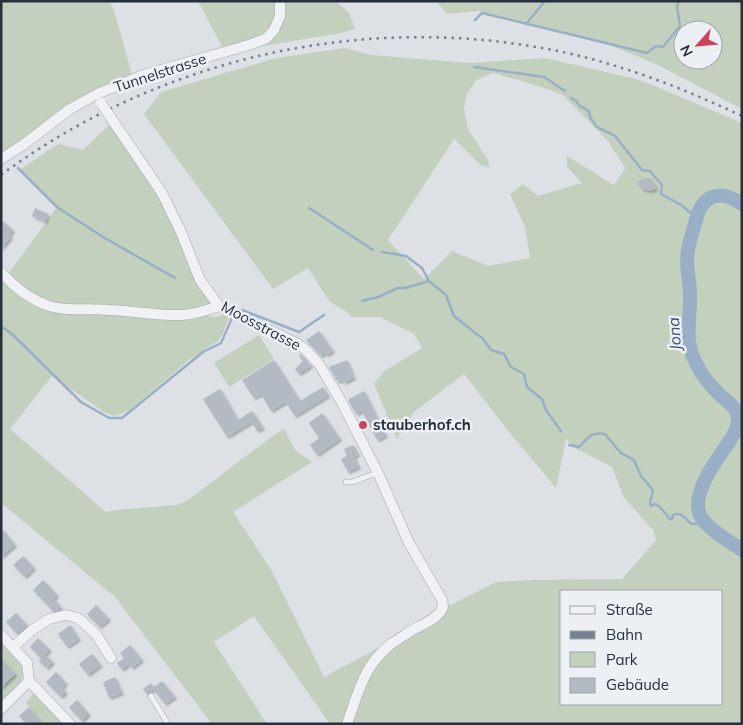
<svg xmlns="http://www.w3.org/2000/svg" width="743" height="725" font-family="Mulish,sans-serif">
<defs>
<filter id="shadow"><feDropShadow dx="2" dy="2" stdDeviation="1" flood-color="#0004"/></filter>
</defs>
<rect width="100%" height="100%" fill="#dde1e6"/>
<path fill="#c3d0be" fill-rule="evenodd" d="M 1,1 L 110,1 L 116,17 L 133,79 L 97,94 L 1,158 Z
M 198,1 L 336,1 L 349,13 L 355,29 L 341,33 L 257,47 L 227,56 Z
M 436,1 L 742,1 L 742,109 L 658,65 L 612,46 L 588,38 L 479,11 L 447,14 ZM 683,30 L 713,30 L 713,60 L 683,60 Z
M 345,48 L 371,55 L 470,63 L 545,58 L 632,78 L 650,84 L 742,123 L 742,724 L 330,724 L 254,616 L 214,642 L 267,724 L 212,724 L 115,597 L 1,503 L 1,272 L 6,277 L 57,207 L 21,169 L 53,147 L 59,144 L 83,150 L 113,121 L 162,193 L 200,280 L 219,306 L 202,313 C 212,317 215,319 225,313 L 230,316 L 222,335 L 218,341 L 189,360 L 128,411 L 114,416 L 104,412 L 52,376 L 10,429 L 106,512 L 115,510 L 177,505 L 188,500 L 274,435 L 284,429 L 295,450 L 312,462 L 233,512 L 272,571 L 324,677 L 406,633 L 443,606 L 451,605 L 496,582 L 533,580 L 622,579 L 656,540 L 653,530 L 624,498 L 612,467 L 575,448 L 566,439 L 556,488 L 509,432 L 464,374 L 414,412 L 397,439 L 374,384 L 383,372 L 422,348 L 414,334 L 380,317 L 352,317 L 344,310 L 330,302 L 308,268 L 273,289 L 144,114 L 161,92 L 276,58 ZM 493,73 L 538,86 L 563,95 L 608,141 L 625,168 L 614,185 L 567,156 L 567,167 L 582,183 L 538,196 L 523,184 L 510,194 L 525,227 L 530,258 L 488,266 L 452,251 L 424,279 L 388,240 L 454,139 L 481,165 L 489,168 L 488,160 L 468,129 L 464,108 L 467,94 L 476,80 ZM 562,591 L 722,591 L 722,704 L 562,704 Z
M 259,335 L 274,359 L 229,387 L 214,363 Z
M 1,641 L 24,665 C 25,683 16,688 4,701 L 1,698 L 1,688 L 15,674 L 1,659 Z
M 35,691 L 66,724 L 45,724 L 26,703 Z"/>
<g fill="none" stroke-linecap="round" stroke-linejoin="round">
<path stroke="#99afc6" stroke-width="2.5" d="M 475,20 L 482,13 L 647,53 L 656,46 L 663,47 L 680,26 L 677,6 L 679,1
M 526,24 L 545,1
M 474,67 L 544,77 L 565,91
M 571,98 L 576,101 L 580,106 L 589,111 L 590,117 L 597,127 L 615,136 L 642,170 L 650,171 L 662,185 L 661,194 L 681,205 L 697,218
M 18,168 L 57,207 L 103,237 L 175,278
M 309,208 L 373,250
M 382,252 L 406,256 L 422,268 L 429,281
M 362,301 L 378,297 L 398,288 L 405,288 L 429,281 L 446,295 L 454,316 L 483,339 L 491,350 L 504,354 L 511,367 L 524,374 L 527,387 L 542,399 L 546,410 L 561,431
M 242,310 L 299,332 L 324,315
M 1,326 L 12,334 L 81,402 L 109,418 L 122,418 L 203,352 L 221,343 L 232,318
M 569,445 L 579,447 C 589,437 590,432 605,434 L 621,453 L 634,460 L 641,476 L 653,490 L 650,503 L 651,506 L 655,504 L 660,507 L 670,519 L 672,519 L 673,515 C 685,510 687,526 695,524 C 698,523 700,521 703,519"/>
<path stroke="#99afc6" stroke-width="14" d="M 742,204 C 727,194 710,190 700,209 C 697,214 696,221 694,227 C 691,238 687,248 687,260 C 687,271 690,283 690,294 C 691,313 685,336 692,354 C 697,368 707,382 717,392 C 724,400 737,406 738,418 C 740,426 733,435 729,442 C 717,460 686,498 703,520 C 713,532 728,541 742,550"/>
</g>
<path fill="#b4bac3" filter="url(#shadow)" d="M 648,177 L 656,188 L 651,191 L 642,189 L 637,182 L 644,178 L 645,180 Z
M 35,208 L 48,214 L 45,222 L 32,216 Z
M 1,220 L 13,230 L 9,235 L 11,237 L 1,249 Z
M 319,331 L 333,351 L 327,355 L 325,353 L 321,356 L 306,340 Z
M 301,354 L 311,366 L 299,374 L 295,369 L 303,361 L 299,356 Z
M 274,360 L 300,401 L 323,387 L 328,396 L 295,416 L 286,402 L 271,411 L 261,394 L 254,398 L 242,380 Z
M 347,360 L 354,378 L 344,383 L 343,380 L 338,382 L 329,367 Z
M 220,389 L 238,420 L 252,411 L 263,428 L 257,431 L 252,422 L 227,437 L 203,399 Z
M 364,391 L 386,436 L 377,440 L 362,411 L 356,414 L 349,402 L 349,399 Z
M 322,413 L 340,439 L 317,455 L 310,445 L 319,438 L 309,423 Z
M 353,445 L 358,455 L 354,457 L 359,467 L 348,472 L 341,459 L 347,456 L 344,449 Z
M 1,528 L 15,545 L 1,557 Z
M 23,556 L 34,568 L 25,577 L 13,565 Z
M 43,580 L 57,595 L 54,599 L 61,607 L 58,610 L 53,611 L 33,590 Z
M 96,605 L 109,619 L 100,627 L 87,614 Z
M 16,613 L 27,625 L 17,634 L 6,622 Z
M 70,625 L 79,639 L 67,647 L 58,634 Z
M 38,638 L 50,650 L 45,655 L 53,662 L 47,668 L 39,661 L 41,658 L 30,647 Z
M 130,645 L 142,660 L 132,668 L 129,664 L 122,670 L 117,663 L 124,658 L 120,653 Z
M 92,654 L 101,665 L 88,675 L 79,664 Z
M 1,659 L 15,674 L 1,688 Z
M 56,672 L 66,683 L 62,688 L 66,692 L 61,697 L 46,682 Z
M 115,677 L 122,693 L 109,698 L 103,682 Z
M 162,681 L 175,697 L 165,704 L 154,690 L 149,692 L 147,694 L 143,689 L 151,683 L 154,687 Z
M 77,700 L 89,714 L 82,721 L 69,707 Z
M 29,707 L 44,724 L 27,724 L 19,716 Z"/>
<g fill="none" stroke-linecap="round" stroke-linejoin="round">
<g stroke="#a3a8b0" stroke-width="6">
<path id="service" d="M 346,482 L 352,482 L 377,473
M 151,696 L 168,724"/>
</g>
<g stroke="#a3a8b0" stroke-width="11">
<path id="minor" d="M 113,121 L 162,193 L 181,232 L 200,280 L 219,306 L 298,344 L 305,349 L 319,364 L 341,401 L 378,473 L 409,543 L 442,600 C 443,604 444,607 441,611 C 434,621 419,626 409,632 C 403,636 398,640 392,643 C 363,666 359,691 347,724
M 1,159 L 23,145 L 70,109 L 97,94 L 143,75 L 249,45 L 267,38 L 274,30 L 280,16 L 280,1
M 1,272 C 12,285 29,298 44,304 C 61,312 90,308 109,310 C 134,311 158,316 182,315 C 196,314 207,310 219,306
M 1,635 L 27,663 L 29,681 L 1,709
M 13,647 L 32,630 L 49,619 L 66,615 L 78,618 L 96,634 L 111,658
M 29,681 L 70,724"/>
</g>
<use href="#service" stroke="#eff1f5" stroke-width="5"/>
<use href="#minor" stroke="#eff1f5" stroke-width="10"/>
<path stroke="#77808f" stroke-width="2.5" stroke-dasharray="2.5 5" stroke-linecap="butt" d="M 1,175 C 166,53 381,8 580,56 C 636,70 689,91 742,116"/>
<g stroke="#a3a8b0" stroke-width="11" stroke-linecap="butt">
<path id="minor-bridge" d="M 101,103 L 113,121"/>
</g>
<use href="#minor-bridge" stroke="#eff1f5" stroke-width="10"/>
</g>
<circle fill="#c94459" stroke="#ecf0f4" stroke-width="2" cx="363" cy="425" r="5"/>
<g text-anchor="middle" stroke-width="5" stroke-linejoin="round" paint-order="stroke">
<g font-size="15" fill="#272f3c" stroke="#ecf0f4">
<text transform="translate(160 73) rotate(-18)" y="5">Tunnelstrasse</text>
<text transform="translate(261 326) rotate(28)" y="5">Moosstrasse</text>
</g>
<g font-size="15" font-weight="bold" fill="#272f3c" stroke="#ecf0f4" text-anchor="start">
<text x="373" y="430">stauberhof.ch</text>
</g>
<g font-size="16" font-style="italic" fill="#334e6f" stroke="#ecf0f4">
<text transform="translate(674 334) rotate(-94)" y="6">Jona</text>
</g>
</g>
<rect width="743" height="725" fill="none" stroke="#272f3c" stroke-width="5"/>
<rect x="560" y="590" width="162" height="115" fill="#ecf0f4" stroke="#9da3aa"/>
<rect x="570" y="606" width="25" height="8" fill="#eff1f5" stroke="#9da3aa"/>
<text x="606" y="615" font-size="15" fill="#272f3c">Straße</text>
<rect x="570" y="631" width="25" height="8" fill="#77808f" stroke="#9da3aa"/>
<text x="606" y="640" font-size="15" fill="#272f3c">Bahn</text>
<rect x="570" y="652" width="25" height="15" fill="#c3d0be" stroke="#9da3aa"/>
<text x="606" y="665" font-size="15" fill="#272f3c">Park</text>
<rect x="570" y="678" width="25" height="15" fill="#b4bac3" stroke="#9da3aa"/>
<text x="606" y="690" font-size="15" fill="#272f3c">Gebäude</text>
<g transform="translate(698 45) rotate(243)"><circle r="24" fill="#ecf0f4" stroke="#9da3aa"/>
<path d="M0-4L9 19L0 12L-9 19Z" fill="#c94459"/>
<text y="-8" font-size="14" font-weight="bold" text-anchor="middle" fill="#272f3c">N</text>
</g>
</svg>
